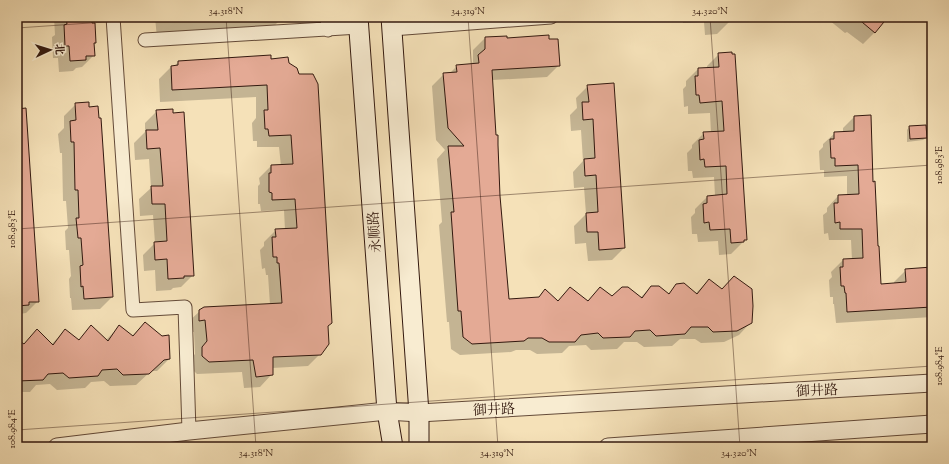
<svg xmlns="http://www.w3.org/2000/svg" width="949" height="464" font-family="'Sorts Mill Goudy','Noto Serif SC',serif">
<rect width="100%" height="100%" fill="#f5e1b8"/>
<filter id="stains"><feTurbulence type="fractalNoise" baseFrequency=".005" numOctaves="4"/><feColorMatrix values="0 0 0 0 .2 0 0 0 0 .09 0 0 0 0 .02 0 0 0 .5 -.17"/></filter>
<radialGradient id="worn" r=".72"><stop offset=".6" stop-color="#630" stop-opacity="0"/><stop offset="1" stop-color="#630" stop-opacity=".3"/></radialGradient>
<path fill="#0003" d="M 17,17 L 22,73 L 17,77 Z
M 54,17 L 91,17 L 95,43 L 93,45 L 94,55 L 82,67 L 76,68 L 73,71 L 59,72 L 58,58 L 53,58 L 52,37 L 55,35 Z
M 155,17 L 283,17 L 271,29 L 157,38 Z
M 683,17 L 732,17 L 732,19 L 717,34 L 705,35 L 704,22 L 683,23 Z
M 814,17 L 887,17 L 874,33 L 863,44 L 847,32 L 845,33 L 829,20 L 814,20 Z
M 485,38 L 548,40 L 559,65 L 547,77 L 492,80 L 499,197 L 508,300 L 538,298 L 545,291 L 558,301 L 570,288 L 587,302 L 612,298 L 640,298 L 651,287 L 668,294 L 677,285 L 695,294 L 709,280 L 751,322 L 739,335 L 724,342 L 701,343 L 695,339 L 680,339 L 672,346 L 644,347 L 637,342 L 624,342 L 617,349 L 591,350 L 586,345 L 569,346 L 562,353 L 537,354 L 530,350 L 516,350 L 511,352 L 460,355 L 451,349 L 449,322 L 447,322 L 439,225 L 442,222 L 437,159 L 445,150 L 436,140 L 432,86 L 444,74 L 449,74 L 457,66 L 470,65 L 473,62 L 473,50 Z
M 719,54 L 746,239 L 731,254 L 719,255 L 718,241 L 698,242 L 697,234 L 692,234 L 691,217 L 695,213 L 695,209 L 707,197 L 715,196 L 714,177 L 693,178 L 692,171 L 688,171 L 687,153 L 692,148 L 692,145 L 704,133 L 711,133 L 710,113 L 688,114 L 688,106 L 684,107 L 683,89 L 686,86 L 686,81 L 698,69 L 707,69 L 707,66 Z
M 287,58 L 327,326 L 320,354 L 308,366 L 272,368 L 272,374 L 260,387 L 244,388 L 242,372 L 197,374 L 191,368 L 190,360 L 195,354 L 194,332 L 188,332 L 187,323 L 200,311 L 270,305 L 268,275 L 266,275 L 265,268 L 262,269 L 260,250 L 264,246 L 264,242 L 276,230 L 285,230 L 284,210 L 261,211 L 260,204 L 258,204 L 258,186 L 260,184 L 259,178 L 271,166 L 281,166 L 279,147 L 257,147 L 257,141 L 253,141 L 252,123 L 256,118 L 256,97 L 160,102 L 159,79 L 171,67 L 174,67 L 178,62 Z
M 932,72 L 932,113 L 931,113 L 929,75 Z
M 588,86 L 624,248 L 612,260 L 588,261 L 586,243 L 575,244 L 574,226 L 586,214 L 584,187 L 574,188 L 573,172 L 583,161 L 581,130 L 571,131 L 570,115 L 577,108 L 576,98 Z
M 76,104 L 112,297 L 100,309 L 72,310 L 71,298 L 70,298 L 69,279 L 71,276 L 69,250 L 66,250 L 65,231 L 68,228 L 66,201 L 63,201 L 62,153 L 60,153 L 58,134 L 64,128 L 64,116 Z
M 157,111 L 193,275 L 181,287 L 173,288 L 171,290 L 156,291 L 155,270 L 144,271 L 143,255 L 155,243 L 153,215 L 140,216 L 139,199 L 151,188 L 149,159 L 135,160 L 134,143 L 145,132 L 145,123 Z
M 17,113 L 38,301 L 26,313 L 19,314 L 17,316 Z
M 854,117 L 872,183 L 880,285 L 894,284 L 894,282 L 906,270 L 932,268 L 932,317 L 836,323 L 834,304 L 833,304 L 833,297 L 830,297 L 829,280 L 832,277 L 831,272 L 843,260 L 852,260 L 851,240 L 829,240 L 828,233 L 824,234 L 823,215 L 827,212 L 827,208 L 838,196 L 847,196 L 847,176 L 824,177 L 824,170 L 820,170 L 819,151 L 823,147 L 823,144 L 835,133 L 843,132 L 843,128 Z
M 909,127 L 926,138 L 923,140 L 907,142 L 907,130 Z
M 145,323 L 169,359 L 157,371 L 151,371 L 136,385 L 110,386 L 104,381 L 91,382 L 85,388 L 57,390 L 50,384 L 36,385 L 30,392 L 17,392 L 17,340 L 23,345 L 37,331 L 51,345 L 65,330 L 78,341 L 92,327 L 106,340 L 120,326 L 132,336 Z"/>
<path fill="#e4aa95" stroke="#33190f" d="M 66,17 L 92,17 L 92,23 L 95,23 L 96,43 L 94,43 L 95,56 L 86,56 L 86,60 L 70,61 L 69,46 L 65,46 L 64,25 L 67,24 Z
M 856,17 L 888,17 L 875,33 Z
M 549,35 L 549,39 L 558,39 L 560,66 L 492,70 L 496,135 L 498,135 L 498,145 L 500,196 L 509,299 L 539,297 L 545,289 L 558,301 L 570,287 L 588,301 L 600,287 L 612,296 L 622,287 L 628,287 L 642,298 L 651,286 L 659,286 L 669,294 L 676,284 L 684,283 L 697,294 L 709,279 L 722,289 L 734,276 L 752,289 L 753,306 L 752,323 L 737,331 L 713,332 L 708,327 L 691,327 L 685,334 L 656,336 L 650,330 L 635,331 L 630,337 L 603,338 L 598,333 L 581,335 L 575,342 L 549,342 L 542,338 L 528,338 L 524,341 L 472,344 L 463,337 L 461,311 L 458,311 L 451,212 L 454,212 L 448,146 L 464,146 L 448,128 L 443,73 L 457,72 L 456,65 L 479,63 L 478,55 L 485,49 L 485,37 L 507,36 L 507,38 Z
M 732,52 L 732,54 L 735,54 L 747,240 L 744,240 L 744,242 L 731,243 L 730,229 L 710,230 L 709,222 L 704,223 L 703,204 L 707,203 L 707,196 L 727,194 L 726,166 L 705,167 L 704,159 L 700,160 L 699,140 L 704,139 L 703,132 L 724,131 L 722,101 L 700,103 L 699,95 L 696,95 L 695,76 L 698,76 L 698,68 L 719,67 L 718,53 Z
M 271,55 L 271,59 L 288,57 L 289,63 L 297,68 L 299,74 L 313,74 L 318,84 L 332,323 L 328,326 L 329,344 L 321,355 L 273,357 L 273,375 L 256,377 L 253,360 L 209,362 L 202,356 L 202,347 L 207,341 L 205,320 L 199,321 L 199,310 L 204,307 L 282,303 L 279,263 L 277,263 L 277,257 L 273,257 L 272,237 L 276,237 L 275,229 L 297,228 L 295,199 L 272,200 L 272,193 L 269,192 L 269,173 L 271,173 L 271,165 L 293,164 L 291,135 L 269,136 L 268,129 L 265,129 L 264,110 L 268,110 L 267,85 L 172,90 L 171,66 L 178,65 L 178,61 Z
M 614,83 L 625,248 L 599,250 L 598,232 L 587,232 L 586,213 L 598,212 L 596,175 L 585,176 L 584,159 L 595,158 L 593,119 L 583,120 L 582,102 L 589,102 L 587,85 Z
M 89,102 L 89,107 L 98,106 L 99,118 L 101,118 L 113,297 L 84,299 L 83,286 L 81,287 L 80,266 L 83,265 L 81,238 L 78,238 L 76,218 L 79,218 L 78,190 L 75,190 L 74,142 L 71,142 L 70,121 L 76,120 L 75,103 Z
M 26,108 L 39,302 L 29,302 L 29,305 L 17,306 L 17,109 Z
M 173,109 L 173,113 L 184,112 L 194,276 L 184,276 L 184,278 L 168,279 L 167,259 L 155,260 L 154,242 L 167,241 L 165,204 L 152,204 L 151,186 L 163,186 L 160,148 L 147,149 L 146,130 L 158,130 L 156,110 Z
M 871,115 L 873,182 L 875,181 L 878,246 L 879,246 L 881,284 L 906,282 L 905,269 L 932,267 L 932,307 L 847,312 L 846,293 L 845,293 L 844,286 L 841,286 L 840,267 L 843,267 L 843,259 L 863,258 L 862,229 L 840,229 L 840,222 L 835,223 L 834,203 L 838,203 L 838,195 L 859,194 L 858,165 L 835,166 L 835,158 L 831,158 L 830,139 L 834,139 L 834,132 L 854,131 L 854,116 Z
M 926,125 L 927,138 L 910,139 L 909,126 Z
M 145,322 L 162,336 L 169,335 L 170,359 L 164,360 L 149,374 L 123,375 L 117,369 L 102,370 L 98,376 L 69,378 L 63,373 L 48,374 L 43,380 L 17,381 L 17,339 L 24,344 L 37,329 L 53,345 L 65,329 L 79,340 L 91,325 L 108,341 L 119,325 L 133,336 Z"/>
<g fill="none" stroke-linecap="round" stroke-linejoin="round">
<g stroke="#644b39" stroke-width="15">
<path id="minor" d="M 113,17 L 133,310 L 185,307 L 189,431
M 327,17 L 328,30
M 392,29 L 551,17
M 145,40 L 359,27"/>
</g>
<g stroke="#644b39" stroke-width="19">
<path id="tertiary" d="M 57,447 L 189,431 L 387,411 L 419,413 L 932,383
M 608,447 L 932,424"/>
</g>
<g stroke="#33190f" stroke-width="21">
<path id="secondary" d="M 358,17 L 387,411 L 393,447
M 391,17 L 419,413 L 419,447"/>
</g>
<use href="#minor" stroke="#f8ecd1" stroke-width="13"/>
<use href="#tertiary" stroke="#f8ecd1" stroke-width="17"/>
<use href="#secondary" stroke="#f8ecd1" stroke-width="19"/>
</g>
<path fill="none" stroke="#33190f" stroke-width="1" stroke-opacity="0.45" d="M 226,17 L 256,447M 468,17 L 498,447M 710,17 L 740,447M 17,28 L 177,17M 17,229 L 932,165M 17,430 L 932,366"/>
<g text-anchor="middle" stroke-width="3" stroke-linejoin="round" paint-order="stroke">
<g font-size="14" fill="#33190f" stroke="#f8ecd1">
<text transform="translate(374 232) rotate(-94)" y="5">永顺路</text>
<text transform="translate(817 390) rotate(-3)" y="5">御井路</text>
<text transform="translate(494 409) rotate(-3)" y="5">御井路</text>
</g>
</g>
<rect width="949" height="464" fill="none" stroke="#f5e1b8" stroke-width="44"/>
<g transform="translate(50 50) rotate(86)" stroke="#f8ecd1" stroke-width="3" paint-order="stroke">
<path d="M0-3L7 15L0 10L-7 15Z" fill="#33190f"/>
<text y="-6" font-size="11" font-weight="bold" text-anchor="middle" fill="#33190f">北</text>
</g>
<rect x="22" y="22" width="905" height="420" fill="none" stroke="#33190f" stroke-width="1.5"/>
<g font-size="10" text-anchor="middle" fill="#33190f">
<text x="226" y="14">34.318°N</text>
<text x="468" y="14">34.319°N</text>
<text x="710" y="14">34.320°N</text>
<text transform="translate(938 165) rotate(-90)" y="4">108.983°E</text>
<text transform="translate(11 229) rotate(-90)" y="4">108.983°E</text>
<text transform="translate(938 366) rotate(-90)" y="4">108.984°E</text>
<text transform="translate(11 429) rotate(-90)" y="4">108.984°E</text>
<text x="256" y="456">34.318°N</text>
<text x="497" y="456">34.319°N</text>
<text x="739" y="456">34.320°N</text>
</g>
<rect width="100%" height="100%" filter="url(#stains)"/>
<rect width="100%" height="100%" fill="url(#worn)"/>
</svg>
